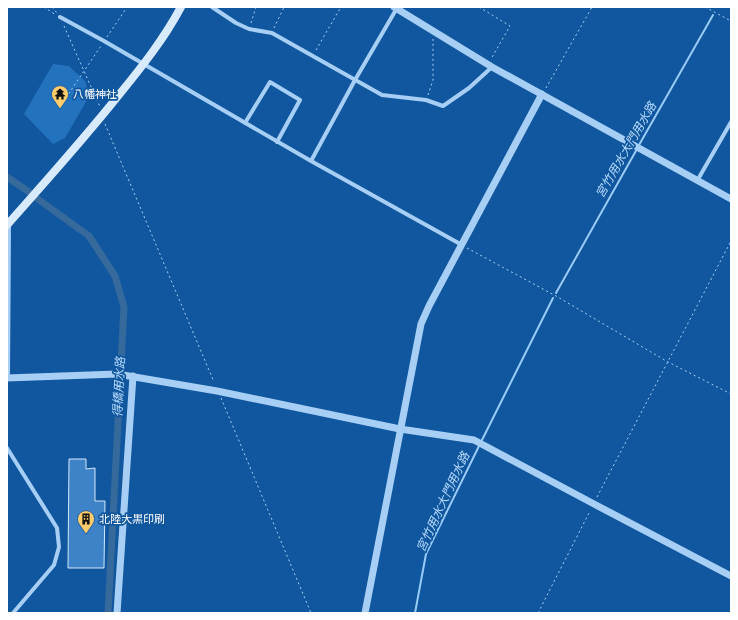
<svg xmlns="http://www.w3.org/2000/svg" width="738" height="620" font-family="'DM Sans','Noto Sans JP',sans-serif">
<rect width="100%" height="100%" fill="#10579f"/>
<path fill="#2372be" d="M 53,64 L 69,66 L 85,81 L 90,95 L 65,138 L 53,144 L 24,114 Z"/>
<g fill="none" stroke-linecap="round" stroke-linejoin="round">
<path stroke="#99cbf8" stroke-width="2" d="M 639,145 L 713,15
M 556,293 L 637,149
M 482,440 L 553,298
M 415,613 L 426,554 L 479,446"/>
<path stroke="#36699c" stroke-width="7" d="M 7,177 L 29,192
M 35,197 L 89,236 L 115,276 L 124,307 L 108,613"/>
</g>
<path fill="#3e83c7" stroke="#d0e8fe" d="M 69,459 L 86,459 L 86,469 L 95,468 L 95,501 L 105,501 L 104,568 L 68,568 Z"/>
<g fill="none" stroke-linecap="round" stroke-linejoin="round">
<path stroke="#a7cff5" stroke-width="1" stroke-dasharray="2 3" stroke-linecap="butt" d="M 44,7 L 56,15
M 52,7 L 57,13
M 479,7 L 510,26 L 491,59
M 705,7 L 731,21
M 251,23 L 256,7
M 64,26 L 100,107
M 274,28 L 284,7
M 107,37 L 127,7
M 316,50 L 341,7
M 546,88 L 592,7
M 428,95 L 433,80 L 433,39
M 63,102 L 101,46
M 105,124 L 214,382
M 467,248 L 556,296 L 668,362 L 731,394
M 221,398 L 311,613
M 597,497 L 731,241
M 538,613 L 590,511"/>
<path stroke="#a7cff5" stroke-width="4" d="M 212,7 L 236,23 L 249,29 L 272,33 L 382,95 L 426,100 L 443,106 L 469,88 L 492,67
M 60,17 L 104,41 L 311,161 L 462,245
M 245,123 L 270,82 L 300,100 L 277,142
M 311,161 L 355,80 L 397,8
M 697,181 L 731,122
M 8,377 L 9,223
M 7,448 L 57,528 L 59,547 L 54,565 L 13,613"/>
<path stroke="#a7cff5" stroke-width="7" d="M 394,7 L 492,67 L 731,199
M 7,378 L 117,374 L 217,391 L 400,429 L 474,440 L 594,504 L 731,576
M 117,613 L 133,376
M 365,613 L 421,324 L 429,306 L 542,94"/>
<path stroke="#d8eafe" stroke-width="8" d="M 7,225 C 45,182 83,140 118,96 C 141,68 164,39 181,7"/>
</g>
<defs>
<g id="temple-pin" transform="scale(0.9)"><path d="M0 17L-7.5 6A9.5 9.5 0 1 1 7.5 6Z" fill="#ffcc6c" stroke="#10579f"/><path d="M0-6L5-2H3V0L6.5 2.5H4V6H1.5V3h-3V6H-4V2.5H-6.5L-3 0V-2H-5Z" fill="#111"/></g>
<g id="building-pin" transform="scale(0.9)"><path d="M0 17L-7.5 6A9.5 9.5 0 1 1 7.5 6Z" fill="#ffcc6c" stroke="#10579f"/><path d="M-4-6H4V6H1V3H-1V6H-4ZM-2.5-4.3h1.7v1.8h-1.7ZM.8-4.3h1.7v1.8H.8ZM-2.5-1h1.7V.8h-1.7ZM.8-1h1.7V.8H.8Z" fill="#111"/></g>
</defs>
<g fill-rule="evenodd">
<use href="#temple-pin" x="60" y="94"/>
<use href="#building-pin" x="86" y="519"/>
</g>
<g text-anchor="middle" stroke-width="3.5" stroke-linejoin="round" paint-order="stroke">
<g font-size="11" fill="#fff" stroke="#10579f" text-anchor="start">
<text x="73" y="98">八幡神社</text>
<text x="99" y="523">北陸大黒印刷</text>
</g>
<g font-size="12" font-style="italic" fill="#b4d9fb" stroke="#10579f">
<text transform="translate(626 150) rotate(-60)" y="4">宮竹用水大門用水路</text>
<text transform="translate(119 387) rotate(-87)" y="4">得橋用水路</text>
<text transform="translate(443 502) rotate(-65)" y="4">宮竹用水大門用水路</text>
</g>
</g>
<rect width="738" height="620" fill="none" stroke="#ffffff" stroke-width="16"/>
</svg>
